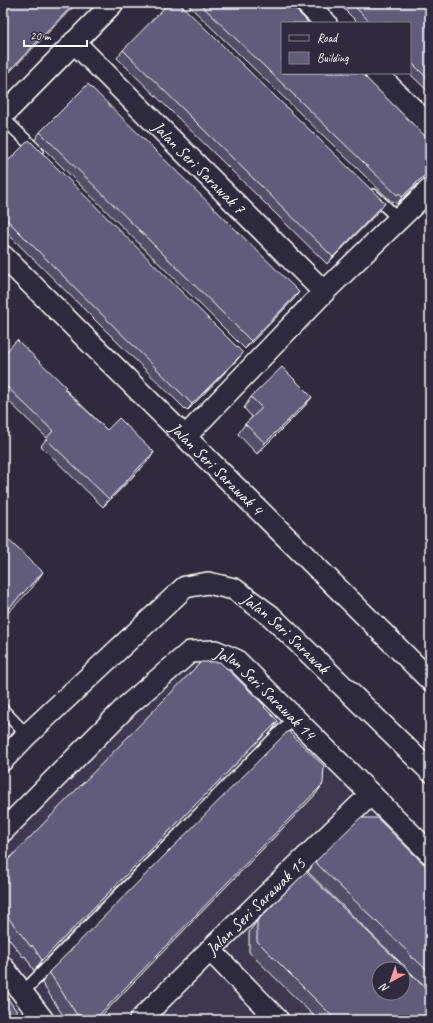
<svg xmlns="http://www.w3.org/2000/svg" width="433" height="1023" font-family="Caveat,sans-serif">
<rect width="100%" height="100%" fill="#2f2a3d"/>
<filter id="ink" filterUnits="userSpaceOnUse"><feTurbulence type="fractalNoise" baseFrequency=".025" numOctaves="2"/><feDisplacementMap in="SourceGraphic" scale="8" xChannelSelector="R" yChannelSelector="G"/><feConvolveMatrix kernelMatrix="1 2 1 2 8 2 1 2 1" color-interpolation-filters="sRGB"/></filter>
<g filter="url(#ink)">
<path fill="#3e394f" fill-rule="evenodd" d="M 210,659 L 231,667 L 430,864 L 430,1020 L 3,1020 L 3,844 L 121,722 L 193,662 ZM 379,969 L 403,969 L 403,993 L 379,993 Z"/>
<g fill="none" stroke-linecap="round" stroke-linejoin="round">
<g stroke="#fff" stroke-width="14">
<path id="service" d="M 3,118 L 37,151
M 373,195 L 399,219
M 3,710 L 27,735
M 22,993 L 294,718"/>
</g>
<g stroke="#fff" stroke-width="24">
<g id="minor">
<path d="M 306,3 L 326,23"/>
<path id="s1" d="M 74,42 L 324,292"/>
<path d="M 376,73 L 430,126"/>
<path d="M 3,115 L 113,3"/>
<path id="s2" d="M 3,256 L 430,680"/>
<path d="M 185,437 L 324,292 L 430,189"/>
<path id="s3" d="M 3,760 L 27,735 L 185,587 L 208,583 L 234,589 L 271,616 L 430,771"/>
<path id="s4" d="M 3,831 L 128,705 L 190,652 L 215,651 L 236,660 L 430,853"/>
<path d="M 210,950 L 278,1020"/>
<path d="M 3,967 L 43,1020"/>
<path id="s5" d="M 140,1020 L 210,950 L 371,794"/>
</g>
</g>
<use href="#service" stroke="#2f2a3d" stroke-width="11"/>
<use href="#minor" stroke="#2f2a3d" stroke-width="21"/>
</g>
<path fill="#534f69" stroke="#fff" d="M 186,3 L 289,3 L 427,178 L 422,180 L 397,204 L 393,201 L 392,202 Z
M 338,3 L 430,3 L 430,93 L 409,73 L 410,73 L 410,23 L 358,23 Z
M 123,50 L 380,210 L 327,264 L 117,58 Z
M 40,132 L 294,299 L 245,349 L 35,140 Z
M 3,166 L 237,360 L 187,411 L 3,229 Z
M 3,355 L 65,389 L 107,430 L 154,452 L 149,460 L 103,507 L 41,446 L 47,438 L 3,396 Z
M 251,397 L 312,397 L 304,407 L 257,454 L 238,434 L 245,424 L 252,417 L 244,408 Z
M 264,708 L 278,721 L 271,732 L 34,971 L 25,956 L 23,957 L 3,931 L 3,865 Z
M 323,784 L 315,795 L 97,1020 L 66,1020 L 42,983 L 49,972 Z
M 315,862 L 430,870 L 430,991 L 408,970 L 405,969 L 430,1020 L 318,1020 L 249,952 L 249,932 L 257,921 L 402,964 L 308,872 Z"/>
<path fill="#444055" stroke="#fff" d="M 75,3 L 77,3 L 3,79 L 3,77 Z
M 430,171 L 430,177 L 427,178 L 422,180 L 397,204 L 402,197 L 427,173 Z
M 385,203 L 380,210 L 327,264 L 333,257 Z
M 299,292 L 294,299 L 245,349 L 251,341 Z
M 243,353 L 237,360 L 187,411 L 192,404 Z
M 312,397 L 304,407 L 257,454 L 265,443 Z
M 154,452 L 149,460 L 103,507 L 109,499 Z
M 43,572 L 32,588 L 3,618 L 3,614 Z
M 278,721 L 271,732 L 34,971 L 42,960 Z
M 323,784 L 315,795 L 97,1020 L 73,1020 L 77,1015 Z"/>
<path fill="#615c7a" stroke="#fff" fill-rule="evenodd" d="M 3,3 L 75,3 L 3,77 Z
M 169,3 L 179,3 L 385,203 L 333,257 L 123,50 Z
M 199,3 L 289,3 L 309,23 L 282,23 L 282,73 L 361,73 L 430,141 L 430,171 L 427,173 L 402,197 L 399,193 L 397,195 Z
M 351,3 L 430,3 L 430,81 L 410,61 L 410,23 L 371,23 Z
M 88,84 L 299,292 L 251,341 L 40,132 Z
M 29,140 L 243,353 L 192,404 L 3,216 L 3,166 Z
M 17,340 L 66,387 L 64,389 L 107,430 L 119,418 L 154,452 L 109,499 L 46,439 L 53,431 L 3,383 L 3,355 Z
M 282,367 L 312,397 L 265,443 L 245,424 L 262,408 L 251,397 Z
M 3,535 L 43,572 L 4,613 L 3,612 Z
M 201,662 L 220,662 L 265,706 L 264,707 L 278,721 L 42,960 L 32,945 L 31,947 L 3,911 L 3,865 Z
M 288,731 L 324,766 L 323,784 L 98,1016 L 77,1015 L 49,972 Z
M 360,818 L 377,818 L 430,870 L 430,973 L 415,959 L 411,958 L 409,953 L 315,862 Z
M 306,872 L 400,963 L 404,965 L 406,969 L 430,993 L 430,1020 L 336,1020 L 257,941 L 257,921 ZM 379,969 L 403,969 L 403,993 L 379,993 Z
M 3,992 L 23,1020 L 3,1020 Z"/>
</g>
<g text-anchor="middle" stroke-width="3" stroke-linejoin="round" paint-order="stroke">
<g font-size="17" fill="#fff" stroke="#2f2a3d">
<text dy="6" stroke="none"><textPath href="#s1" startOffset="177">Jalan Seri Sarawak 7</textPath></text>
<text dy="6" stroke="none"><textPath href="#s2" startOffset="301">Jalan Seri Sarawak 4</textPath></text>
<text dy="6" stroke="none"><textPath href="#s3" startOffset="369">Jalan Seri Sarawak</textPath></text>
<text dy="6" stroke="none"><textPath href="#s4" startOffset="350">Jalan Seri Sarawak 14</textPath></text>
<text dy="6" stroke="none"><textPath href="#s5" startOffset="162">Jalan Seri Sarawak 15</textPath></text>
</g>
</g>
<rect width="433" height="1023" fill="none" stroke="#2f2a3d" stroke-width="16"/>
<rect x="8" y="8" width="417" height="1007" fill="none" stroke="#fff" stroke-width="1.5" filter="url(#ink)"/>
<rect x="281" y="22" width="130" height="52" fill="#2f2a3d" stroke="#827f8b"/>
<rect x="289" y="35" width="20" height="6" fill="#2f2a3d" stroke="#827f8b"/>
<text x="317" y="42" font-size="12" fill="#ffffff">Road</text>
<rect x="289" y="52" width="20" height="12" fill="#615c7a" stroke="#827f8b"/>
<text x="317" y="62" font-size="12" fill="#ffffff">Building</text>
<g transform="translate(391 981) rotate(220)"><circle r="19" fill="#2f2a3d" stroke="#827f8b"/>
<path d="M0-3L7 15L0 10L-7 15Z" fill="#ff9aa2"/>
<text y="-6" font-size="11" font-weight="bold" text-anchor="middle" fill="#ffffff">N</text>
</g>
<path d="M24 40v6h63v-6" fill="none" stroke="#ffffff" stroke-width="2"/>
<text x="30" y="40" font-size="12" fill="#ffffff" stroke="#2f2a3d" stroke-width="3" paint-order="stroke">20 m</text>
</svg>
